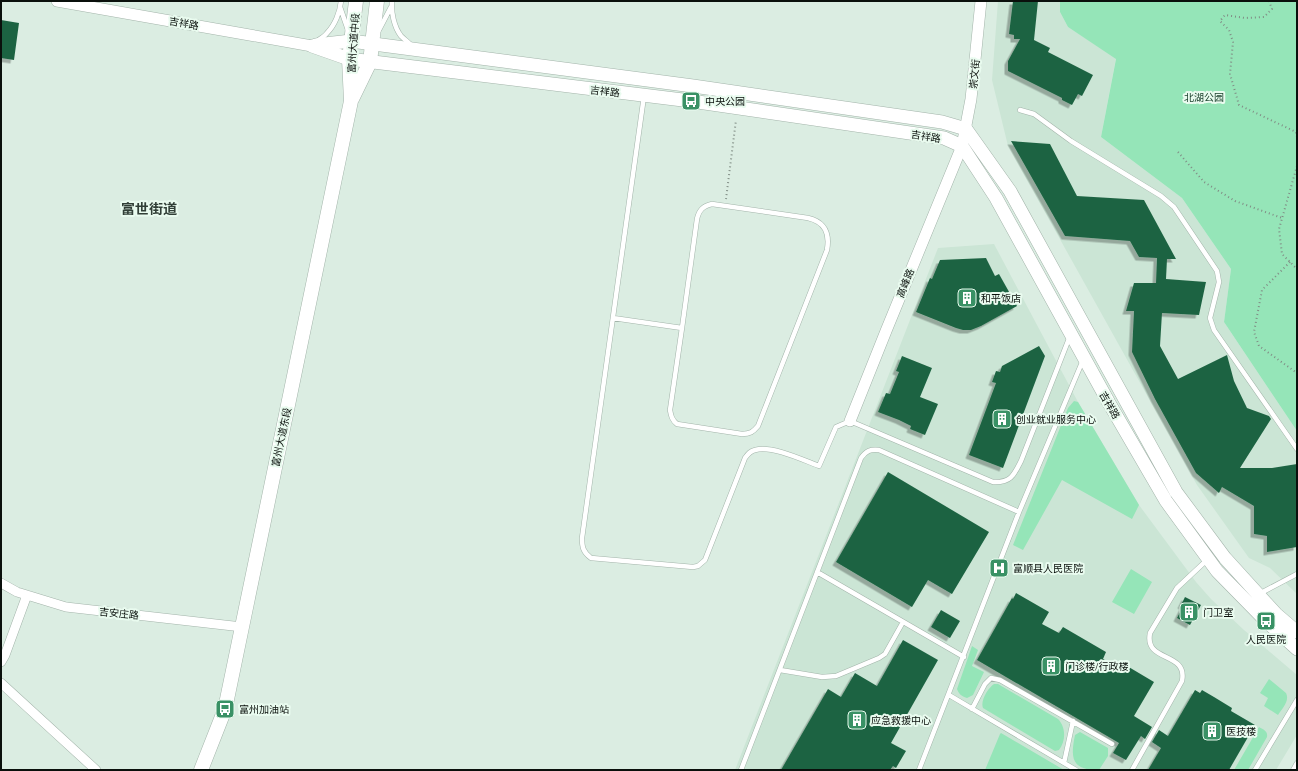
<svg xmlns="http://www.w3.org/2000/svg" width="1298" height="771" font-family="'Asap Condensed','Noto Sans SC',sans-serif">
<defs>
<filter id="shadow"><feDropShadow dx="-3.5" dy="3.5" stdDeviation="0" flood-color="#0004"/></filter>
</defs>
<rect width="100%" height="100%" fill="#dbede2"/>
<path fill="#cbe5d5" d="M 998,1 L 1060,1 L 1060,12 L 1068,27 L 1116,58 L 1101,137 L 1182,198 L 1231,269 L 1224,322 L 1297,431 L 1297,594 L 1270,568 L 1249,558 L 1197,485 L 1008,146 L 992,80 Z
M 994,244 L 1078,402 L 1139,505 L 1196,582 L 1211,599 L 1244,630 L 1297,675 L 1297,735 L 1276,770 L 735,770 L 938,248 Z"/>
<path fill="#95e5b8" d="M 1060,1 L 1297,1 L 1297,431 L 1224,322 L 1231,269 L 1182,198 L 1101,137 L 1116,59 L 1068,27 L 1060,12 Z
M 1074,401 L 1078,402 L 1139,505 L 1132,519 L 1062,480 L 1023,550 L 1013,545 L 1068,408 Z
M 1131,569 L 1152,582 L 1134,614 L 1112,602 Z
M 972,646 L 978,650 L 972,666 L 984,672 L 973,695 L 967,698 C 961,696 959,694 957,689 Z
M 1269,679 L 1286,693 C 1290,701 1282,709 1278,715 L 1264,706 L 1268,698 L 1260,693 Z
M 994,684 L 998,684 L 1058,719 C 1066,727 1066,741 1059,750 L 1055,751 L 983,708 C 980,701 988,688 994,684 Z
M 1259,727 C 1264,730 1268,731 1267,737 L 1248,770 L 1234,770 Z
M 1080,732 L 1108,748 L 1108,756 L 1099,770 C 1072,770 1070,759 1075,735 Z
M 1001,733 L 1064,770 L 985,770 L 1000,734 Z"/>
<path fill="#1f6443" filter="url(#shadow)" d="M 1013,1 L 1038,1 L 1034,40 L 1050,48 L 1048,52 L 1093,75 L 1082,96 L 1078,94 L 1072,105 L 1062,100 L 1062,98 L 1008,71 L 1008,61 L 1020,39 L 1014,39 L 1014,35 L 1009,34 Z
M 1,20 L 19,23 L 14,60 L 1,58 Z
M 1011,141 L 1050,144 L 1077,196 L 1144,200 L 1176,259 L 1167,259 L 1166,279 L 1206,282 L 1199,315 L 1162,313 L 1160,346 L 1178,379 L 1227,355 L 1234,381 L 1247,408 L 1269,416 L 1271,419 L 1240,468 L 1272,468 L 1297,464 L 1297,547 L 1267,552 L 1267,536 L 1254,534 L 1254,506 L 1222,487 L 1219,493 L 1196,473 L 1155,399 L 1132,352 L 1134,311 L 1126,311 L 1134,283 L 1156,283 L 1157,258 L 1139,257 L 1130,241 L 1065,236 Z
M 986,258 L 995,276 L 999,274 L 1017,306 L 981,326 L 971,330 L 963,330 L 956,328 L 916,312 L 930,278 L 932,279 L 940,260 Z
M 1039,346 L 1045,356 L 1003,468 L 969,455 L 996,383 L 992,382 L 996,371 L 1000,372 L 1002,366 Z
M 902,356 L 932,368 L 920,397 L 938,404 L 925,435 L 910,429 L 911,426 L 899,420 L 878,412 L 886,393 L 890,394 L 899,372 L 896,371 Z
M 888,472 L 989,532 L 952,594 L 928,580 L 912,607 L 836,562 Z
M 1016,593 L 1049,612 L 1042,624 L 1059,633 L 1063,627 L 1106,652 L 1103,659 L 1119,668 L 1122,663 L 1154,682 L 1134,716 L 1152,727 L 1145,739 L 1141,736 L 1126,760 L 1113,753 L 1119,743 L 977,660 L 1012,598 L 1013,599 Z
M 1185,597 L 1201,605 L 1190,625 L 1177,618 L 1183,606 L 1181,605 Z
M 941,610 L 960,621 L 950,638 L 931,627 Z
M 903,640 L 938,660 L 891,743 L 906,751 L 896,768 L 893,766 L 890,770 L 781,770 L 828,689 L 841,697 L 855,673 L 877,686 Z
M 1195,690 L 1200,693 L 1202,690 L 1214,697 L 1232,708 L 1231,711 L 1255,725 L 1229,770 L 1148,770 L 1161,748 L 1152,742 L 1159,730 L 1168,736 Z"/>
<g fill="none" stroke-linecap="round" stroke-linejoin="round">
<g stroke="#a3b4aa" stroke-width="5.5">
<path id="service" d="M 392,1 C 391,12 394,27 401,36 C 404,39 408,42 411,45
M 340,7 L 348,30
M 379,30 L 391,7
M 317,41 C 320,39 325,36 327,33 C 335,25 340,12 341,1
M 644,96 L 582,538 C 582,547 583,552 591,558 L 693,567 L 698,566 L 705,560 L 745,458 C 748,454 750,451 755,450 C 772,445 803,460 819,466 L 836,427 L 850,421 L 993,482 C 1011,483 1014,475 1021,461 L 1070,336
M 1020,110 L 1034,114 L 1071,141 L 1161,196 L 1174,207 L 1217,271 L 1219,282 L 1210,318 L 1214,330 L 1297,449
M 613,318 L 682,328 L 670,410 C 671,416 672,420 677,424 L 742,434 C 750,434 753,432 758,426 L 827,250 C 830,233 825,222 808,218 L 712,204 C 703,206 699,210 697,219 L 682,328
M 817,572 L 964,657
M 1259,594 L 1297,574
M 780,670 L 822,677 L 836,676 L 879,658 L 885,654 L 903,622
M 949,695 L 1076,770
M 972,709 L 985,684 L 991,678 L 1000,680 L 1112,744
M 1064,763 L 1073,721
M 741,770 L 861,458 C 866,451 870,449 879,450 L 1019,512
M 919,770 L 1019,512 L 1083,360
M 1132,770 L 1182,681 C 1188,651 1144,663 1150,633 L 1177,588 L 1208,559
M 1255,770 L 1297,700
M 1293,770 L 1297,763"/>
</g>
<g stroke="#a3b4aa" stroke-width="10">
<path id="minor" d="M 1,583 L 17,592 L 66,607 L 242,627
M 1,662 L 5,655 L 27,595
M 1,683 L 96,770"/>
</g>
<g stroke="#a3b4aa" stroke-width="12">
<path id="tertiary" d="M 57,1 L 312,46
M 850,421 L 886,331 L 962,146 L 971,99 L 981,1"/>
</g>
<g stroke="#a3b4aa" stroke-width="14">
<path id="secondary" d="M 316,45 L 351,41 L 693,86 L 942,122 L 966,129 L 1010,191 L 1176,492 L 1225,558 L 1276,614 L 1297,632
M 312,46 L 349,59 L 691,101 L 944,138 L 962,146 L 996,198 L 1109,403 L 1166,501 L 1217,571 L 1266,621 L 1297,649"/>
</g>
<g stroke="#a3b4aa" stroke-width="15">
<path id="primary" d="M 352,99 L 370,62 L 377,1
M 201,770 L 225,709 L 351,101 L 349,59 L 356,1"/>
</g>
<path stroke="#808d85" stroke-width="2" stroke-dasharray="1 3" stroke-linecap="butt" d="M 1269,1 L 1272,9 L 1264,17 L 1245,18 L 1225,15 L 1220,21 L 1229,30 L 1233,42 L 1230,74 L 1239,105 L 1296,132 L 1297,137
M 1178,152 L 1204,182 L 1235,201 L 1282,218
M 1297,166 L 1279,229 L 1282,254 L 1297,269
M 726,199 L 736,120
M 1290,262 L 1262,290 L 1254,332 L 1259,346 L 1297,373"/>
<use href="#service" stroke="#fff" stroke-width="4.5"/>
<use href="#minor" stroke="#fff" stroke-width="9"/>
<use href="#tertiary" stroke="#fff" stroke-width="11"/>
<use href="#secondary" stroke="#fff" stroke-width="13"/>
<use href="#primary" stroke="#fff" stroke-width="14"/>
</g>
<defs>
<g id="bus-square" transform="scale(1)"><rect x="-9" y="-9" width="18" height="18" rx="4" fill="#399165" stroke="#e9fbef"/><path d="M-5-6H5V4H4V6H2V4H-2V6H-4V4H-5ZM-3.5-4V0h7V-4ZM-3.5 1.2v1.5H-2V1.2ZM2 1.2v1.5H3.5V1.2Z" fill="#fff"/></g>
<g id="building-square" transform="scale(1)"><rect x="-9" y="-9" width="18" height="18" rx="4" fill="#399165" stroke="#e9fbef"/><path d="M-4-6H4V6H1V3H-1V6H-4ZM-2.5-4.3h1.7v1.8h-1.7ZM.8-4.3h1.7v1.8H.8ZM-2.5-1h1.7V.8h-1.7ZM.8-1h1.7V.8H.8Z" fill="#fff"/></g>
<g id="hospital-square" transform="scale(1)"><rect x="-9" y="-9" width="18" height="18" rx="4" fill="#399165" stroke="#e9fbef"/><path d="M-5-5h3v3.5h4V-5h3V5h-3V1.5h-4V5h-3Z" fill="#fff"/></g>
</defs>
<g fill-rule="evenodd">
<use href="#bus-square" x="691" y="101"/>
<use href="#building-square" x="967" y="298"/>
<use href="#building-square" x="1002" y="419"/>
<use href="#hospital-square" x="999" y="568"/>
<use href="#building-square" x="1189" y="612"/>
<use href="#bus-square" x="1266" y="621"/>
<use href="#building-square" x="1051" y="666"/>
<use href="#bus-square" x="225" y="709"/>
<use href="#building-square" x="857" y="720"/>
<use href="#building-square" x="1212" y="731"/>
</g>
<g text-anchor="middle" stroke-width="4" stroke-linejoin="round" paint-order="stroke">
<g font-size="10" fill="#0a100c" stroke="#e9fbef">
<text transform="translate(184 23) rotate(10)" y="4">吉祥路</text>
<text transform="translate(353 43) rotate(-86)" y="4">富州大道中段</text>
<text transform="translate(974 74) rotate(-84)" y="4">崇文街</text>
<text transform="translate(605 91) rotate(7)" y="4">吉祥路</text>
<text transform="translate(926 136) rotate(9)" y="4">吉祥路</text>
<text transform="translate(905 283) rotate(-68)" y="4">高峰路</text>
<text transform="translate(1110 405) rotate(60)" y="4">吉祥路</text>
<text transform="translate(281 437) rotate(-78)" y="4">富州大道东段</text>
<text transform="translate(119 613) rotate(6)" y="4">吉安庄路</text>
</g>
<g font-size="10" fill="#1c422e" stroke="#e9fbef">
<text x="1204" y="101">北湖公园</text>
</g>
<g font-size="10" fill="#0a100c" stroke="#e9fbef" text-anchor="start">
<text x="705" y="105">中央公园</text>
<text x="981" y="302">和平饭店</text>
<text x="1016" y="423">创业就业服务中心</text>
<text x="1013" y="572">富顺县人民医院</text>
<text x="1203" y="616">门卫室</text>
<text x="1266" y="643" text-anchor="middle">人民医院</text>
<text x="1065" y="670">门诊楼/行政楼</text>
<text x="239" y="713">富州加油站</text>
<text x="871" y="724">应急救援中心</text>
<text x="1226" y="735">医技楼</text>
</g>
<g font-size="14" font-weight="bold" fill="#313f37" stroke="#e9fbef">
<text x="149" y="214">富世街道</text>
</g>
</g>
<rect width="1298" height="771" fill="none" stroke="#0a100c" stroke-width="4"/>
</svg>
